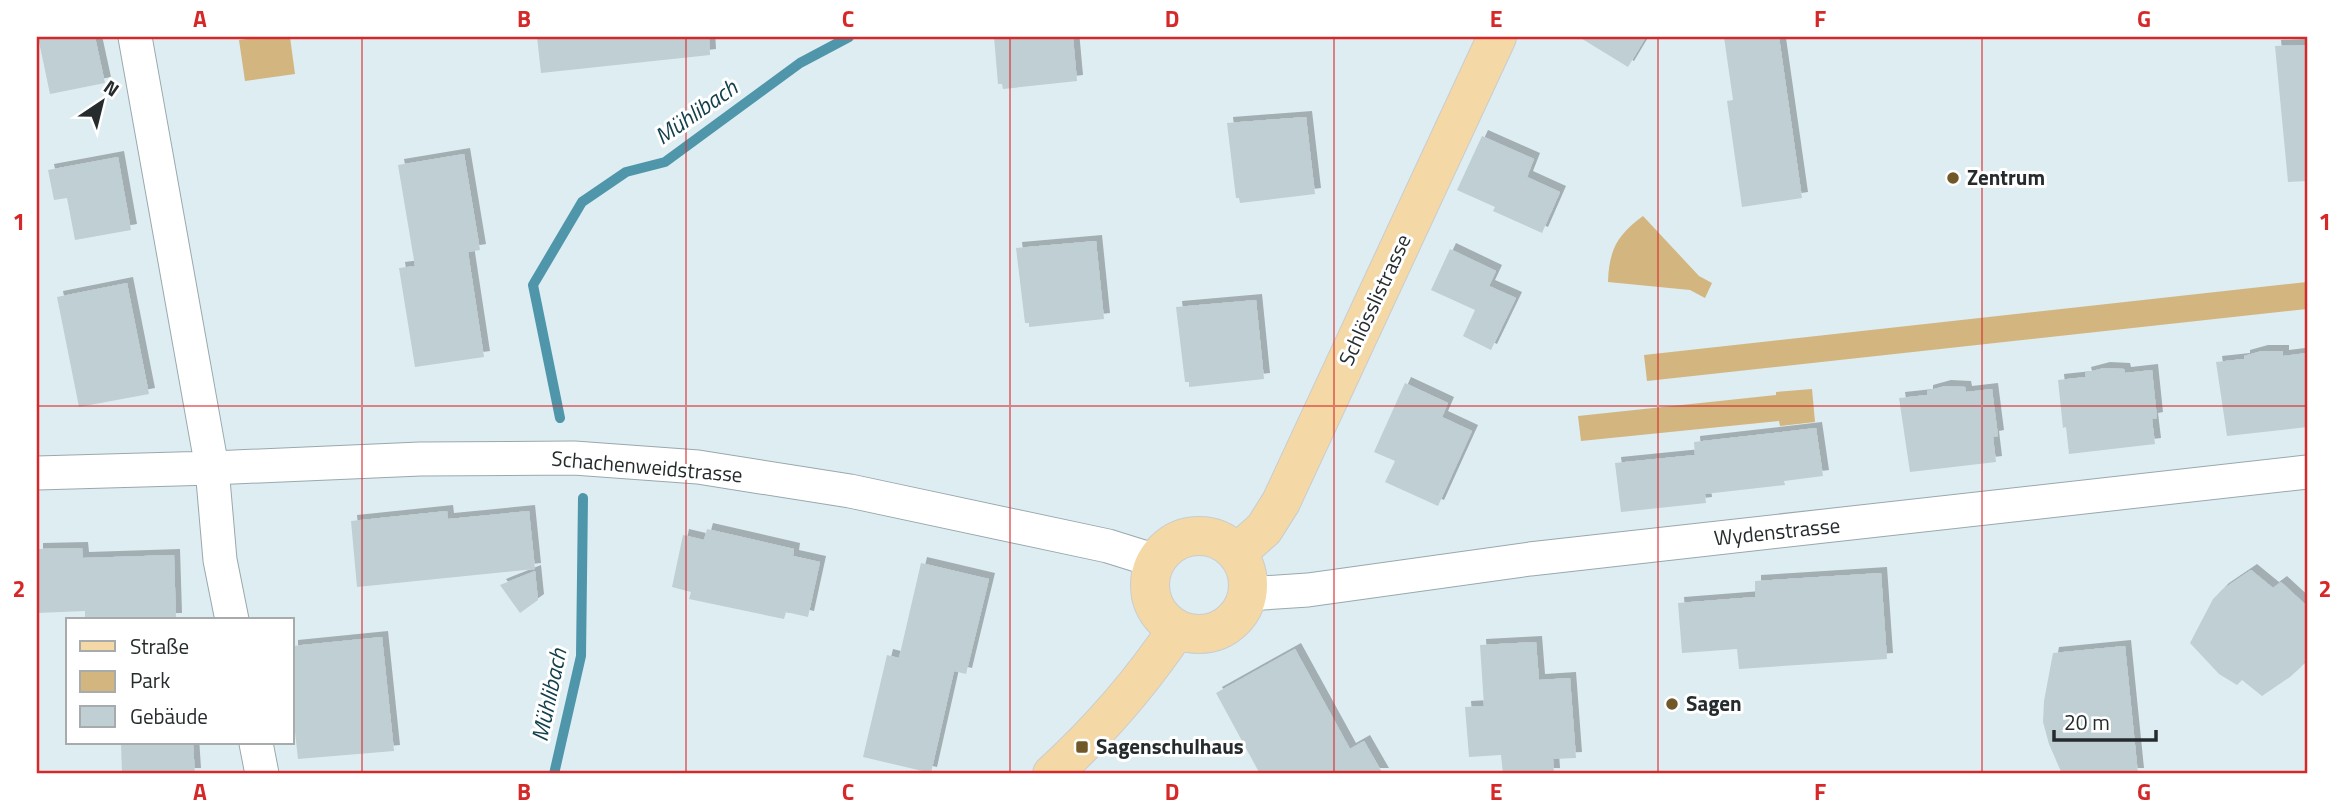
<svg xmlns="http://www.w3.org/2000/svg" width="2344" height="811" font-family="'Titillium Web',sans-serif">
<defs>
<filter id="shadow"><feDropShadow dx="6" dy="-6" stdDeviation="0" flood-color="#0004"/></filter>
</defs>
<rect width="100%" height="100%" fill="#ddedf2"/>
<path fill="#d3b57f" d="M 266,37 L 290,37 L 295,74 L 245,81 L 239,40 Z
M 1643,216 L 1699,276 L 1712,283 L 1705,298 L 1690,290 L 1608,282 C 1609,250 1617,235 1643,216 Z
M 2307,282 L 2307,309 L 1647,381 L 1644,355 Z
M 1812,389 L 1815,422 L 1780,426 L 1779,421 L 1581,441 L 1578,416 L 1776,395 L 1776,392 Z"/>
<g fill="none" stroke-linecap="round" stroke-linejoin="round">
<path stroke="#5096ab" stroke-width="10" d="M 560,418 L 533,285 L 582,202 L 626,172 L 665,162 L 800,63 L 849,37
M 554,774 L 581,656 L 583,498"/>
</g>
<path fill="#c0cfd4" filter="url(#shadow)" d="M 38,37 L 95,37 L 105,83 L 50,94 Z
M 537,37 L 709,37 L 710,55 L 541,73 Z
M 994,37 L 1073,37 L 1077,81 L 1003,89 L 1002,84 L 998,84 Z
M 1579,37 L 1646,37 L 1628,67 Z
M 1724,37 L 1779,37 L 1802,198 L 1742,207 L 1727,101 L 1733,100 Z
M 2307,45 L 2307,181 L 2288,182 L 2275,46 Z
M 1306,117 L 1315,194 L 1240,203 L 1239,198 L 1236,198 L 1227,123 Z
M 1482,136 L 1534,159 L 1527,177 L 1560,192 L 1542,233 L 1493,211 L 1495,207 L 1457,190 Z
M 464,154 L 480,250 L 468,252 L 484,357 L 415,367 L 399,268 L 415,266 L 398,165 Z
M 118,157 L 131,230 L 75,240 L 67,198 L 54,200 L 48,170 Z
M 1096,241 L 1104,319 L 1029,327 L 1029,323 L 1025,323 L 1016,248 Z
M 1450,249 L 1496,271 L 1489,286 L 1516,298 L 1491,350 L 1463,336 L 1475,310 L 1431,290 Z
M 127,283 L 149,394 L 79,407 L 57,297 Z
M 1256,300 L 1264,379 L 1189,387 L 1189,382 L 1185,382 L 1176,307 Z
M 2262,351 L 2283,351 L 2283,356 L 2307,353 L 2307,427 L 2227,436 L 2216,362 L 2244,359 L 2244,356 Z
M 2104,368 L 2124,369 L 2125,373 L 2152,370 L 2157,418 L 2152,419 L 2155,444 L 2069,454 L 2066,427 L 2063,428 L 2058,380 L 2086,377 L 2085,373 Z
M 1405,383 L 1448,403 L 1442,417 L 1472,431 L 1438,506 L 1385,482 L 1395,461 L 1374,452 Z
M 1945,386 L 1965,387 L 1966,392 L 1992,389 L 1998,436 L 1993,437 L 1996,462 L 1910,472 L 1899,398 L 1927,395 L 1927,391 Z
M 1816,428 L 1823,476 L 1784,481 L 1785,485 L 1705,494 L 1706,503 L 1621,512 L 1615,463 L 1695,455 L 1694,442 Z
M 447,511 L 448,519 L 529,511 L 535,569 L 357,587 L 351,521 Z
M 707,529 L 794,549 L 793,556 L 820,562 L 808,617 L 786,612 L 784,619 L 689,599 L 691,592 L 672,587 L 683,535 L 704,540 Z
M 82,548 L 83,558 L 174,555 L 176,619 L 85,620 L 85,611 L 37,613 L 37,549 Z
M 921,563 L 989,579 L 966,674 L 954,671 L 931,773 L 863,757 L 887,655 L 899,658 Z
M 2251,570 L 2273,588 L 2281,582 L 2307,606 L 2307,658 L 2301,667 L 2290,677 L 2262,696 L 2242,680 L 2237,685 L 2219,674 L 2190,643 L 2213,599 L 2223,589 Z
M 535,571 L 538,600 L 520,613 L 500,585 Z
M 1881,573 L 1887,659 L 1739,669 L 1737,649 L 1682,653 L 1678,603 L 1755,597 L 1755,581 Z
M 382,637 L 394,751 L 298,759 L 292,705 L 292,646 Z
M 1536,642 L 1539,680 L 1570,678 L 1576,758 L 1553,759 L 1554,774 L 1503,774 L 1501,755 L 1469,757 L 1465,707 L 1484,706 L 1480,645 Z
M 2125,646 L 2138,774 L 2062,774 L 2049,744 L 2043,722 L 2044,701 L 2053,653 Z
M 1295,649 L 1350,749 L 1364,741 L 1383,774 L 1260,774 L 1216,693 Z
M 121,743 L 193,743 L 195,774 L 122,774 Z"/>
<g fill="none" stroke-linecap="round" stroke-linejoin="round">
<g stroke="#99a8ad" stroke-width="35">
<path id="minor" d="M 135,37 L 212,468 L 220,560 L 232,620
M 37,473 L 212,468 L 420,459 L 574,458 L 698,467 L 850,491 L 1108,546 L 1156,561
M 1248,594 L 1308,590 L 1530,559 L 2307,472
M 256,743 L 262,774"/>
</g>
<g stroke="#cbcccd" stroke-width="40">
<path id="major" d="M1150 585a49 49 0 1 1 98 0a49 49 0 1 1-98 0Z
M 1237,553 L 1264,529 L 1281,502 L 1497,37
M 1052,774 C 1100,730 1141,683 1177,629"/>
</g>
<use href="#minor" stroke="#fff" stroke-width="33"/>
<use href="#major" stroke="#f4d9a6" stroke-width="38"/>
</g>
<path fill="none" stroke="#d62828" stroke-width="2" stroke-opacity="0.55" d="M 362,37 L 362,774M 686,37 L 686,774M 1010,37 L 1010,774M 1334,37 L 1334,774M 1658,37 L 1658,774M 1982,37 L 1982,774M 37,406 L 2307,406"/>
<g fill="#715829" stroke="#fff" stroke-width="2.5">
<circle cx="1953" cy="178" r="7"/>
<circle cx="1672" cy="704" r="7"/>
<rect x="1075" y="740" width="14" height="14" rx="3.5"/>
</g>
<g text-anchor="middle" stroke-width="6" stroke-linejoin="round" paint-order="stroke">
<g font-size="21" font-weight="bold" fill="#262c2e" stroke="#fff" text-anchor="start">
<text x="1967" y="185">Zentrum</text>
<text x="1686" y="711">Sagen</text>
<text x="1096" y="754">Sagenschulhaus</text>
</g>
<g font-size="21" fill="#262c2e" stroke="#fff">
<text transform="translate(1375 300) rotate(-65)" y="7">Schlösslistrasse</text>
<text transform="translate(647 467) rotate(5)" y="7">Schachenweidstrasse</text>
<text transform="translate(1777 532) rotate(-6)" y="7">Wydenstrasse</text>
</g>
<g font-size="23" font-style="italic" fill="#13404c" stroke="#fff">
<text transform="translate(696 112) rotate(-35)" y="8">Mühlibach</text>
<text transform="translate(549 695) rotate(-78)" y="8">Mühlibach</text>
</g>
</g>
<rect width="2344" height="811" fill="none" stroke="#ffffff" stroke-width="77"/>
<rect x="66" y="618" width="228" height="126" fill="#ffffff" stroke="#a8abab" stroke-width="2"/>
<rect x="80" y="641" width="35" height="10" fill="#f4d9a6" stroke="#a8abab" stroke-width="2"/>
<text x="130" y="654" font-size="21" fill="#262c2e">Straße</text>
<rect x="80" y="671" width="35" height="21" fill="#d3b57f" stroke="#a8abab" stroke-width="2"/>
<text x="130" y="688" font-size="21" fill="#262c2e">Park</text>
<rect x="80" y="706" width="35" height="21" fill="#c0cfd4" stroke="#a8abab" stroke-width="2"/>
<text x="130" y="724" font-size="21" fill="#262c2e">Gebäude</text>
<g transform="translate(102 102) rotate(35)" stroke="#ffffff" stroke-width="5" paint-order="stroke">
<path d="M0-5L12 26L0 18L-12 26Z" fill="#262c2e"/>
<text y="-10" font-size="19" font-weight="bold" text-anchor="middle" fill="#262c2e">N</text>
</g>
<path d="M2054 730v10h102v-10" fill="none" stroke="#262c2e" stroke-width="3.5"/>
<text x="2064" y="730" font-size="21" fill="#262c2e" stroke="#ffffff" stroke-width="5" paint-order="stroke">20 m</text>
<rect x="38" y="38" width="2268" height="734" fill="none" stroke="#d62828" stroke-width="2.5"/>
<g font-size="23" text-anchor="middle" font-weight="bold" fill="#d62828">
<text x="200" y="27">A</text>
<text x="524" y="27">B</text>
<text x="848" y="27">C</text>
<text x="1172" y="27">D</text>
<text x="1496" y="27">E</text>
<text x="1820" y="27">F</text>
<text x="2144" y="27">G</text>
<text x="19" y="230">1</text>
<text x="2325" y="230">1</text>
<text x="19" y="597">2</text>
<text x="2325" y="597">2</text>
<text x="200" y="800">A</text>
<text x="524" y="800">B</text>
<text x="848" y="800">C</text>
<text x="1172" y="800">D</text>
<text x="1496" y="800">E</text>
<text x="1820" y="800">F</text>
<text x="2144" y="800">G</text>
</g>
</svg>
